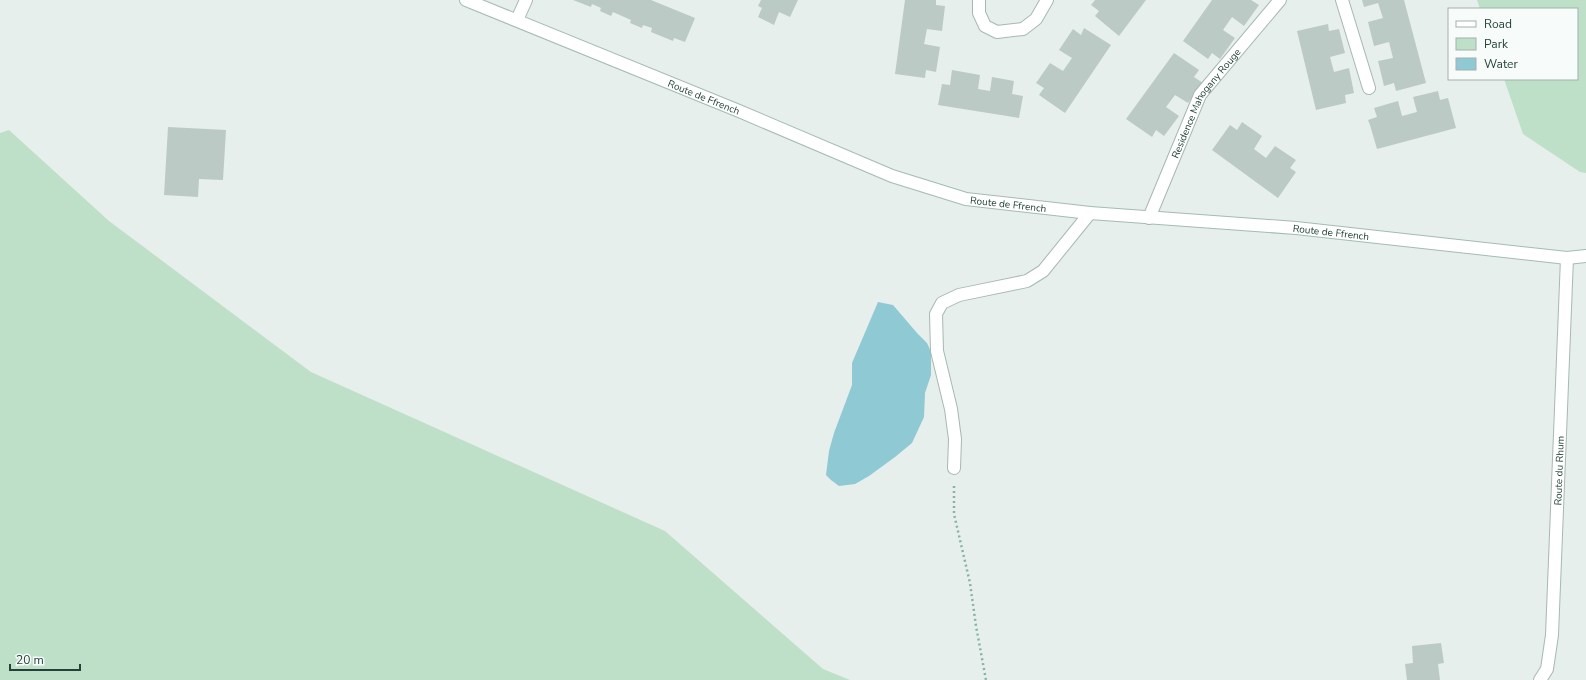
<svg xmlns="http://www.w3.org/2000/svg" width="1586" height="680" font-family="'Nunito Sans',sans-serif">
<rect width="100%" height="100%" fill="#e6efeb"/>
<path fill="#bfe0c8" d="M 1477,0 L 1586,0 L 1586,173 L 1580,172 L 1523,134 L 1504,79 L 1577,79 L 1577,9 L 1480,9 Z
M 9,130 L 109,221 L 311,372 L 665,531 L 823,669 L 850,680 L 0,680 L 0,133 Z"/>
<path fill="#8ec9d4" d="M 878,302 L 893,305 L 917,333 L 927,343 L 931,352 L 931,375 L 925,393 L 924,417 L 912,443 L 895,457 L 869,476 L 855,484 L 839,486 L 831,480 L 826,475 L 829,451 L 834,433 L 852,385 L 852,363 Z"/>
<path fill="#bbcac4" d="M 573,0 L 651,0 L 695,18 L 685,42 L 674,38 L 673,41 L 651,32 L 652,28 L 643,25 L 642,28 L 630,23 L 631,20 L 613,12 L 611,16 L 600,11 L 601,8 L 592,4 L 591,7 Z
M 761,0 L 798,0 L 790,17 L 779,12 L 774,25 L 758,17 L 762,8 L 758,6 Z
M 905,0 L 936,0 L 936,5 L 945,6 L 942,31 L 927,29 L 924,44 L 940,47 L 936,72 L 926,70 L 925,78 L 895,74 Z
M 1095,0 L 1146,0 L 1119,36 L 1095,16 L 1099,11 L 1091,5 Z
M 1212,0 L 1251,0 L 1259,5 L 1244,26 L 1232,17 L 1223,30 L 1235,38 L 1220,59 L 1212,53 L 1208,59 L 1183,41 Z
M 1362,0 L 1404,0 L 1426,83 L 1396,91 L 1394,83 L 1384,86 L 1378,61 L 1393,58 L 1389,42 L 1374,46 L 1368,22 L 1383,18 L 1378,3 L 1364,7 Z
M 1328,24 L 1329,31 L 1339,29 L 1345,53 L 1330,57 L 1334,72 L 1349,68 L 1354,93 L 1345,95 L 1346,103 L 1316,110 L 1297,31 Z
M 1084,28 L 1111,45 L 1065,113 L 1039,95 L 1044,88 L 1036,83 L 1050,63 L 1063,71 L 1072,58 L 1059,50 L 1073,29 L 1081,35 Z
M 1174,53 L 1199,70 L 1194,77 L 1203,83 L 1188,103 L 1175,95 L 1166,107 L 1179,116 L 1164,136 L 1156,130 L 1152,137 L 1126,119 Z
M 952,70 L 980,75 L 978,89 L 990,91 L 992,77 L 1014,81 L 1012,94 L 1023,96 L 1019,118 L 938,105 L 942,84 L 950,85 Z
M 1438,91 L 1440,100 L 1448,98 L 1456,128 L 1377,149 L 1370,125 L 1368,120 L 1377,117 L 1374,108 L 1398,101 L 1402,116 L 1417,112 L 1413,97 Z
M 1242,122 L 1262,136 L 1254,149 L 1266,158 L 1275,146 L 1296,160 L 1290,168 L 1296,172 L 1278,198 L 1212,150 L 1230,125 L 1237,130 Z
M 168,127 L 226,130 L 223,180 L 199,179 L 198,197 L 164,195 Z
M 1441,643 L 1444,663 L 1438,664 L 1440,680 L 1407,680 L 1405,664 L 1413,663 L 1412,646 Z"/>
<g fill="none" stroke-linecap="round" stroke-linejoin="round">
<g stroke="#a8b8b2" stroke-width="14">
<g id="minor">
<path d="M 979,0 L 979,13 L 985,26 L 997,32 L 1023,29 L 1036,19 L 1047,0"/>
<path d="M 1342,0 L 1369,88"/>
<path d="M 517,20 L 526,0"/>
<path id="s1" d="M 1149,218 L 1200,95 L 1280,0"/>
<path d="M 954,468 L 955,439 L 951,409 L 937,351 L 936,314 L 942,303 L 959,295 L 1027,281 L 1043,271 L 1090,213"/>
</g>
</g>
<g stroke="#a8b8b2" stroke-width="14">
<g id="tertiary">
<path id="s2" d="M 1540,680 L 1547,669 L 1552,635 L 1567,258"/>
</g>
</g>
<g stroke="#a4bbb3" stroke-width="14">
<g id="secondary">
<path id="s3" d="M 466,0 L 739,111 L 892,176 L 966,199 L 1090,213 L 1296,228 L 1567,258 L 1586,256"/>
</g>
</g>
<path stroke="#86b3a5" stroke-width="2.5" stroke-dasharray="2 3" stroke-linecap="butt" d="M 954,486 L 954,514 L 970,583 L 976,626 L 986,680"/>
<use href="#minor" stroke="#fff" stroke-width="12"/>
<use href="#tertiary" stroke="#fff" stroke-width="12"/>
<use href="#secondary" stroke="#fff" stroke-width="12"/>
</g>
<g text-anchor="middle" stroke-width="3.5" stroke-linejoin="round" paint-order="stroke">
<g font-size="10" fill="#24423a" stroke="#f7fbf9">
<text dy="4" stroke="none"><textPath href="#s3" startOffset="257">Route de Ffrench</textPath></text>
<text dy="4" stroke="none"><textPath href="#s1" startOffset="129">Residence Mahogany Rouge</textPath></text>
<text dy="4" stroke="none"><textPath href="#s3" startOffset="581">Route de Ffrench</textPath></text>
<text dy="4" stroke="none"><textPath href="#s3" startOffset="905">Route de Ffrench</textPath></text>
<text dy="4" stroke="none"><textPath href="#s2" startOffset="212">Route du Rhum</textPath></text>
</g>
</g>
<rect x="1448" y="8" width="130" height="72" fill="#f7fbf9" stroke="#a3b1ad"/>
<rect x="1456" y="21" width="20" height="6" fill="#ffffff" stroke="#a3b1ad"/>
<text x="1484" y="28" font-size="12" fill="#24423a">Road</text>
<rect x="1456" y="38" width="20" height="12" fill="#bfe0c8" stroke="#a3b1ad"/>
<text x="1484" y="48" font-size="12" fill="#24423a">Park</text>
<rect x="1456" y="58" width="20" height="12" fill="#8ec9d4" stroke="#a3b1ad"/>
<text x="1484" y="68" font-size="12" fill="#24423a">Water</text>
<path d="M10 664v6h70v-6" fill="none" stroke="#24423a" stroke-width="2"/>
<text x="16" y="664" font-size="12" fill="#24423a" stroke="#f7fbf9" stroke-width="3" paint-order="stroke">20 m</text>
</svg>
